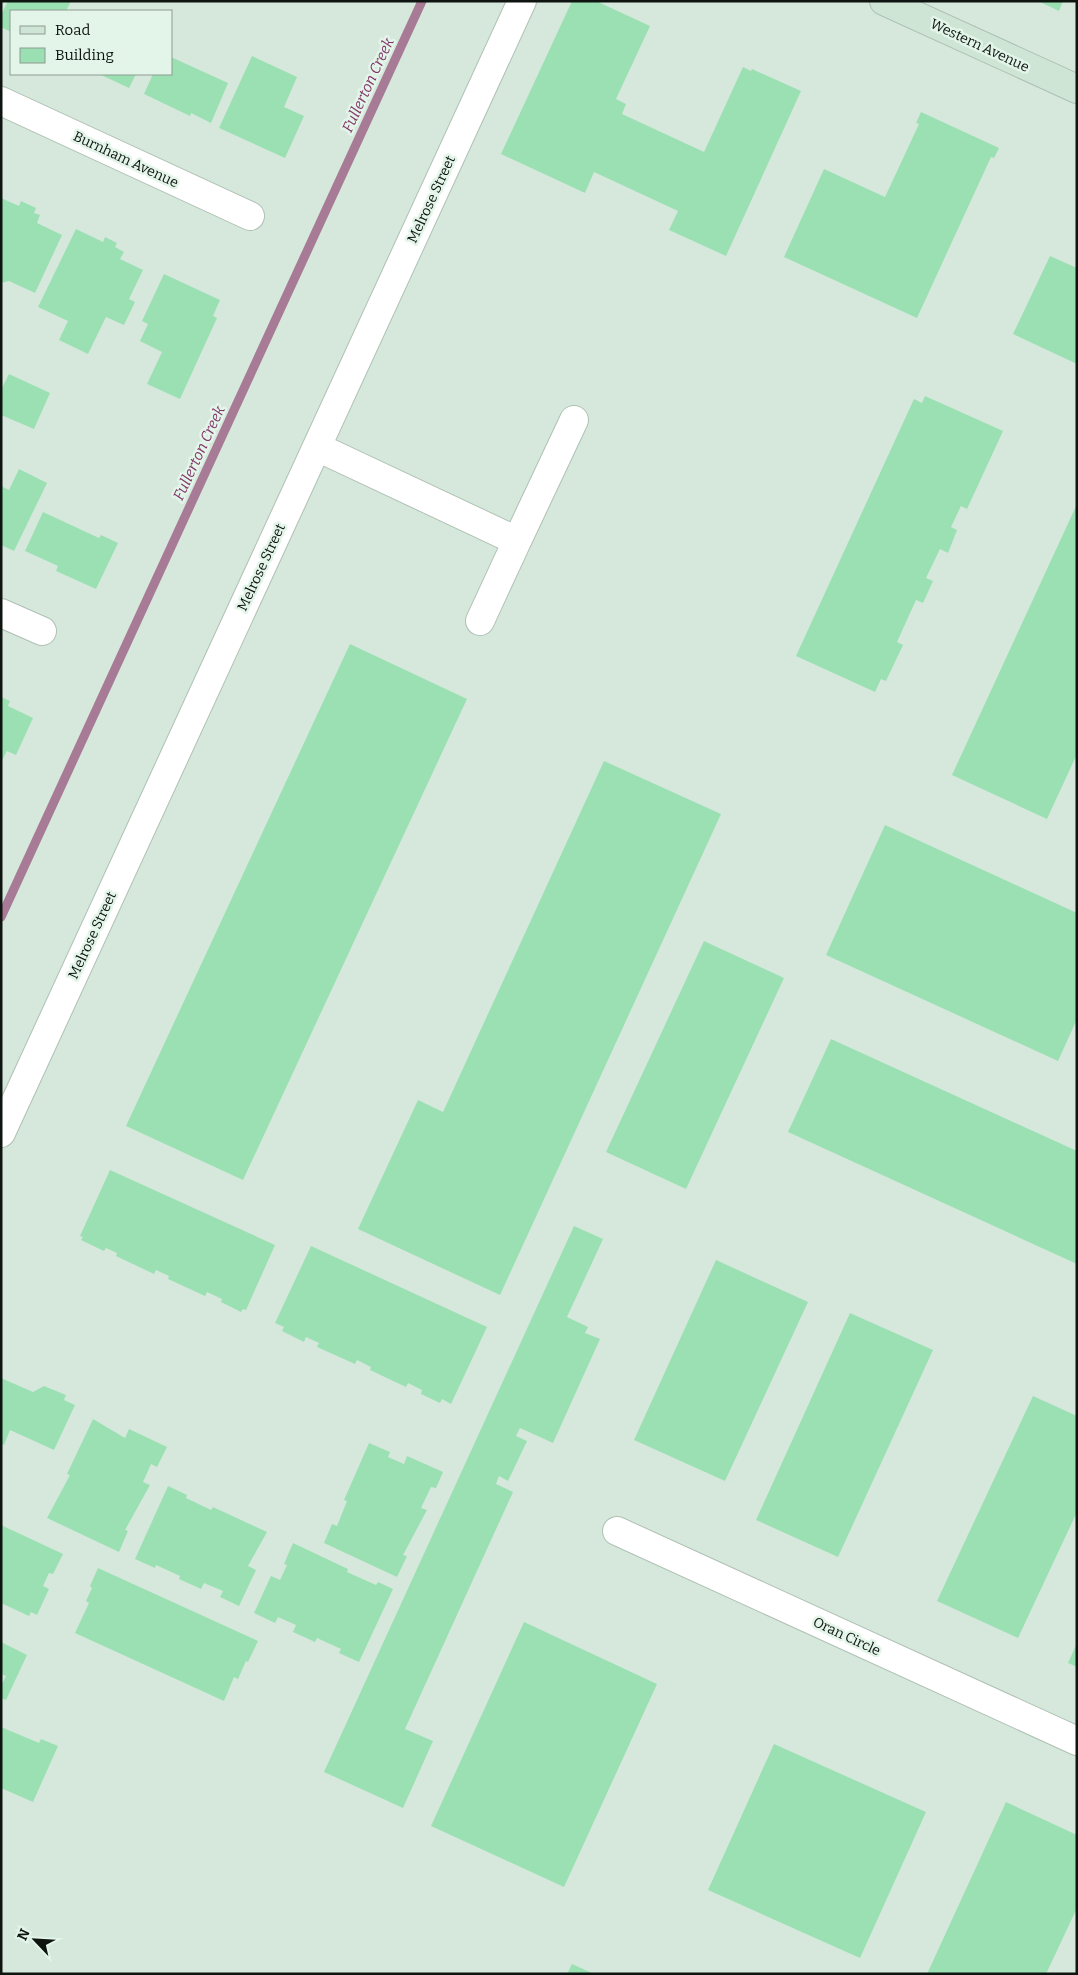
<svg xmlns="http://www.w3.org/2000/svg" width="1078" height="1975" font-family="Bitter,serif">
<rect width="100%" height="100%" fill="#d6e8dc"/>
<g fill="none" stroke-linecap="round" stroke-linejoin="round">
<path stroke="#a77a95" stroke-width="9" d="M 1,917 L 422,1"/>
</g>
<path fill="#9be0b3" d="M 8,1 L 71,1 L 66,11 L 11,11 L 11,32 L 1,27 L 1,15 Z
M 572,1 L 596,1 L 650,26 L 616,99 L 626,104 L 622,114 L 704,152 L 743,67 L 751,71 L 752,69 L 801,91 L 726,256 L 669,230 L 678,211 L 594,172 L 585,193 L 501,154 Z
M 1038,1 L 1063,1 L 1059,11 Z
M 252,56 L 297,77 L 284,107 L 304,116 L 285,158 L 219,128 Z
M 171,57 L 228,83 L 211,123 L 191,113 L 190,116 L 144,94 L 153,74 L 171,74 Z
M 99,74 L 136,74 L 129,88 Z
M 921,112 L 999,148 L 994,158 L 991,157 L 917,318 L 784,257 L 824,169 L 885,197 L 919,124 L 916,123 Z
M 1,198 L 19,206 L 21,201 L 36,208 L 34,213 L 40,215 L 37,223 L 62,235 L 35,293 L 9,281 L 1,283 Z
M 76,229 L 103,242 L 105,237 L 117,243 L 115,247 L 124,252 L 120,259 L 143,270 L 129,299 L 135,302 L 124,325 L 106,317 L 88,354 L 59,340 L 68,321 L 38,307 Z
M 1050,256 L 1077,268 L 1077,364 L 1013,334 Z
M 164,274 L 220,300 L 213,316 L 217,318 L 180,399 L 147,384 L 162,352 L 140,341 L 148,324 L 142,321 Z
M 9,374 L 50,393 L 34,429 L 1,415 L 1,390 Z
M 925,396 L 1003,431 L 967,509 L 961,506 L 951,527 L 957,530 L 948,553 L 940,549 L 926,578 L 933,581 L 923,603 L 916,600 L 897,642 L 903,645 L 886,681 L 881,679 L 875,692 L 796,656 L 914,399 L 922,403 Z
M 19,469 L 47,483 L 14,551 L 1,545 L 1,486 L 9,490 Z
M 1077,504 L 1077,754 L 1047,819 L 952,775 Z
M 43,512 L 99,538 L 101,535 L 118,543 L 96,589 L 56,571 L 58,566 L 25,551 Z
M 350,644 L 467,699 L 243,1180 L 126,1126 Z
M 1,697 L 10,701 L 8,706 L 33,718 L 16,755 L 7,751 L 1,762 Z
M 604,761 L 721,814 L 500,1295 L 358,1229 L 418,1100 L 443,1112 Z
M 885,825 L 1077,913 L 1077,1019 L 1058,1061 L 826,955 Z
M 704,941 L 784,978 L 686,1189 L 606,1152 Z
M 831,1039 L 1077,1151 L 1077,1264 L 788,1132 Z
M 110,1170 L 275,1245 L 246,1310 L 243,1309 L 241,1312 L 221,1302 L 222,1299 L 207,1292 L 205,1296 L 168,1279 L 169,1276 L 156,1270 L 154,1274 L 116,1256 L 117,1253 L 106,1248 L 104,1251 L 81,1240 L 83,1237 L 80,1236 Z
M 574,1226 L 603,1239 L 567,1317 L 588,1327 L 585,1333 L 600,1339 L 553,1443 L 520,1428 L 516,1436 L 527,1441 L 508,1481 L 499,1476 L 496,1484 L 513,1492 L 405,1729 L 433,1741 L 403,1808 L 324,1772 Z
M 311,1246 L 487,1327 L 451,1404 L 442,1399 L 440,1403 L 421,1394 L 422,1390 L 408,1383 L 406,1387 L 370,1370 L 371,1367 L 357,1360 L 355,1364 L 317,1347 L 319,1343 L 306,1337 L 304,1342 L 282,1331 L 284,1327 L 275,1323 Z
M 716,1260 L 808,1302 L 725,1481 L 634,1440 Z
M 850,1313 L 933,1350 L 838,1557 L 756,1520 Z
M 1,1378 L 33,1392 L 44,1386 L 66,1395 L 64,1400 L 75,1405 L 54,1450 L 10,1430 L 4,1445 L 1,1444 Z
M 1033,1396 L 1077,1416 L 1077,1512 L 1018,1638 L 937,1601 Z
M 93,1419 L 125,1438 L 129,1429 L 167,1447 L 157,1467 L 151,1464 L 143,1482 L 150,1485 L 125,1530 L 128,1531 L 119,1552 L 47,1518 L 70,1475 L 67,1474 Z
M 369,1443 L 390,1452 L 388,1457 L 404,1464 L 407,1456 L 443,1472 L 436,1488 L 431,1487 L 421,1508 L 427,1510 L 403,1555 L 407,1556 L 397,1577 L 324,1543 L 332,1524 L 337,1526 L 347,1501 L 344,1500 Z
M 168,1486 L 187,1495 L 186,1498 L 211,1510 L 213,1507 L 267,1532 L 248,1566 L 256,1570 L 239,1606 L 220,1597 L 223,1591 L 204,1583 L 201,1589 L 179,1579 L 180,1576 L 156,1565 L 155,1568 L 135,1559 Z
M 1,1525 L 63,1554 L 53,1574 L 49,1573 L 43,1586 L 49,1589 L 37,1615 L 31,1612 L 29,1616 L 1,1603 Z
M 293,1543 L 348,1569 L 347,1572 L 376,1585 L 378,1582 L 393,1589 L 359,1662 L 339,1653 L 341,1649 L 317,1638 L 315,1642 L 293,1632 L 296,1625 L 278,1617 L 275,1623 L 254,1613 L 271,1576 L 280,1580 L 287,1565 L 284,1564 Z
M 98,1568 L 258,1641 L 248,1662 L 246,1661 L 238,1679 L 234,1677 L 224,1701 L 75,1633 L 89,1603 L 86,1601 L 92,1588 L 90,1586 Z
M 524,1622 L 657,1684 L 564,1887 L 431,1826 Z
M 1,1642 L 27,1655 L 6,1700 L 1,1698 L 1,1686 L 6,1676 L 1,1674 Z
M 1077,1643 L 1077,1667 L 1068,1663 Z
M 1,1727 L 39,1743 L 41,1739 L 58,1746 L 33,1802 L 1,1788 Z
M 774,1744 L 926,1812 L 860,1958 L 708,1890 Z
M 1006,1802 L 1077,1835 L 1077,1908 L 1046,1974 L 927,1974 Z
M 572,1964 L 594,1974 L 567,1974 Z"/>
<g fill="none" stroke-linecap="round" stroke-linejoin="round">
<g stroke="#afc0b4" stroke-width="30">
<path id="minor" d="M 1,101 L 250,216
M 317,447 L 517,541 L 574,420
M 1,613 L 42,631
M 480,621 L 517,541
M 1,1133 L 522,1
M 617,1531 L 1077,1741"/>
</g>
<g stroke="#afc0b4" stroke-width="30">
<path id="secondary" d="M 884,1 L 1077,89"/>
</g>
<use href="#minor" stroke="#fff" stroke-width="28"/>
<use href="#secondary" stroke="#cee5d6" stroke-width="28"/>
</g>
<g text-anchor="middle" stroke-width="5" stroke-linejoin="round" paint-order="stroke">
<g font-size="14" fill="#0e1410" stroke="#e3f5e9">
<text transform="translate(980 45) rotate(25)" y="5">Western Avenue</text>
<text transform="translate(126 159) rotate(25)" y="5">Burnham Avenue</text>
<text transform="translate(431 199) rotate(-65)" y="5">Melrose Street</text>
<text transform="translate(261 567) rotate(-65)" y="5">Melrose Street</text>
<text transform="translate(92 935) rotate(-65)" y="5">Melrose Street</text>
<text transform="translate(847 1636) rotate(25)" y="5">Oran Circle</text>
</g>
<g font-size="15" font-style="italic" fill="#823568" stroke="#e3f5e9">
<text transform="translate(368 85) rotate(-65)" y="5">Fullerton Creek</text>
<text transform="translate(199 453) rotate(-65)" y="5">Fullerton Creek</text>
</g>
</g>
<rect width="1078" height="1975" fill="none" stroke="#0e1410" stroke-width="5"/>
<rect x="10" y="10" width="162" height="65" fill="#e3f5e9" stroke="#8e9b92"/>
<rect x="20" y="26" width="25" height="8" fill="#cee5d6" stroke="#8e9b92"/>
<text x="55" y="35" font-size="15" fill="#0e1410">Road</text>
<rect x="20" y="48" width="25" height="15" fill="#9be0b3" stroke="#8e9b92"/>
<text x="55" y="60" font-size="15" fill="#0e1410">Building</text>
<g transform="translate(35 1940) rotate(295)" stroke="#e3f5e9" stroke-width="4" paint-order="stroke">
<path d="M0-4L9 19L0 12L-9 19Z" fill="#0e1410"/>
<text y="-8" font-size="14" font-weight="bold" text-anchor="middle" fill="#0e1410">N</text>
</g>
</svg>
